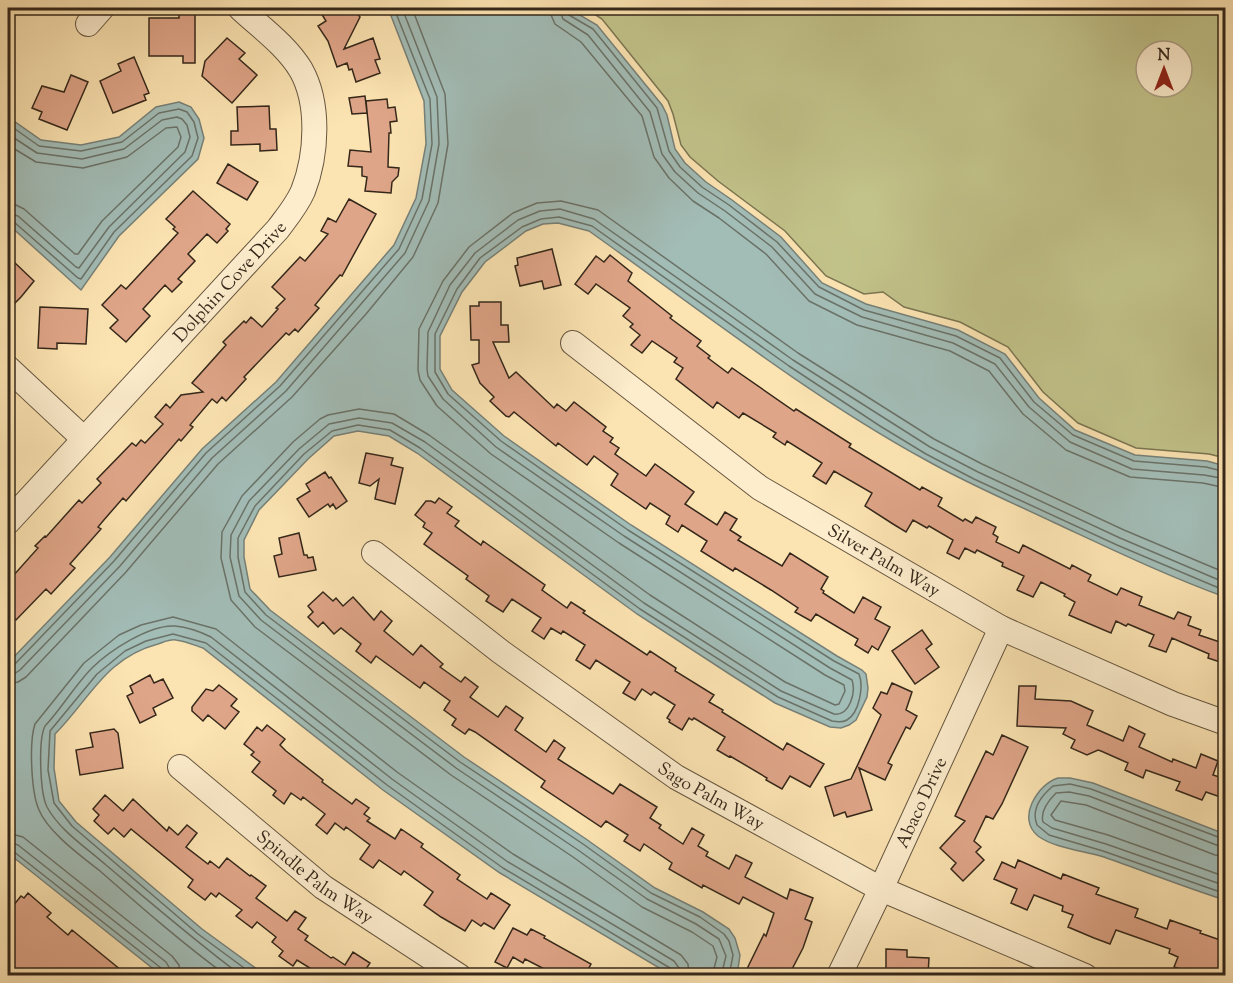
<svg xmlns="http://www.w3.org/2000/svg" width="1233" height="983" font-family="'Sorts Mill Goudy',serif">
<rect width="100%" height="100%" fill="#fce4b2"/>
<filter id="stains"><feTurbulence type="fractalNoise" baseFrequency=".00333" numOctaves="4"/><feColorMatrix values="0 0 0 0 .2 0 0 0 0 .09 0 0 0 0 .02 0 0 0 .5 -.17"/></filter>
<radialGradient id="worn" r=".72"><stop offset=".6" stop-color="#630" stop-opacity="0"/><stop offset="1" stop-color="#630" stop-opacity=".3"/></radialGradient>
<path fill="#c2c38a" stroke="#7b7552" stroke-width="1.5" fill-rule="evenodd" d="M 585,8 L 1225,8 L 1225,458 L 1209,454 L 1136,448 L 1078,423 L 1043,392 L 1008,347 L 960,322 L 904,307 L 883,292 L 864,294 L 826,276 L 785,231 L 718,181 L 690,157 L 681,145 L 673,114 L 668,101 L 602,19 ZM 1146,51 L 1182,51 L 1182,87 L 1146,87 Z"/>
<path fill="#a2bcb6" stroke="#768078" stroke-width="1.5" d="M 388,8 L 568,8 L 597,25 L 662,105 L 667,115 L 675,149 L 685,163 L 706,182 L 732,200 L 781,237 L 822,283 L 866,304 L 958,330 L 1005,354 L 1039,398 L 1075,430 L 1135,455 L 1207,461 L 1225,466 L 1225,597 C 1167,576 1111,549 1055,523 C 1011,502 966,483 924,459 C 806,394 699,309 589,231 L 558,223 L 543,224 L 526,231 L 485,262 L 462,292 L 440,336 L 440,369 L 452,390 L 504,436 L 631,525 L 837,656 L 862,670 L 866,674 L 868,688 L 867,697 L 856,720 L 849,725 L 841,728 L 830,727 L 775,703 L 731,675 L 637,614 L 417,453 L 389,436 L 358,431 L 334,436 L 308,459 L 259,510 L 244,540 L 244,557 L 250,589 L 270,610 L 464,757 L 586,839 L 655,888 L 703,912 L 729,929 L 735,938 L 740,955 L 738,969 L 733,975 L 671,975 L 500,873 L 383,790 L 203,648 C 194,645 185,641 176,640 C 170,639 164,642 158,644 C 105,658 90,699 55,734 L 54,768 L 59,801 L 76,822 L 202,929 L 265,975 L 161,975 L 8,853 L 8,663 L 110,557 L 202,449 L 276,382 L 394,245 L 416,198 L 426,144 L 424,101 Z
M 179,102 L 191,107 L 199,119 L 204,138 L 198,159 L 119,236 L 81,290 L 8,224 L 8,117 L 41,140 L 81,145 L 119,137 L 156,107 Z
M 1058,778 L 1070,778 L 1093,783 L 1225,834 L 1225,900 C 1184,887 1144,871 1104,857 C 1084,851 1054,848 1038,836 C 1027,827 1027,814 1032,803 C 1038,791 1046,782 1058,778 Z"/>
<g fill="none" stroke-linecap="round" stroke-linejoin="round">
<path stroke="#6b7268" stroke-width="1.5" d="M 550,8 L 551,15 L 555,24 L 581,42 L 642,116 L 654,157 L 669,178 L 693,201 L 719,218 L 766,254 L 809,301 L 857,325 L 950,351 L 989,371 L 1023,414 L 1066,450 L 1130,477 L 1203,483 L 1226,488
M 559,8 L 563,19 L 588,35 L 650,112 L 662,154 L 675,172 L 698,193 L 725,211 L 772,247 L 815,294 L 862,317 L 953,343 L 995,364 L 1029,407 L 1070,442 L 1132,469 L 1204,475 L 1226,479
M 567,8 L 569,15 L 593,29 L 657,108 L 669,151 L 680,167 L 702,187 L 729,205 L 777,242 L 819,287 L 864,310 L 956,336 L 1000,358 L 1034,402 L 1073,435 L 1134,461 L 1206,467 L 1226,472
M 8,124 L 39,146 L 81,151 L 122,142 L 159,113 L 179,109 L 187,112 L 194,122 L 198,138 L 192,156 L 114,232 L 81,279 L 78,278 L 14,222 L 8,220
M 8,134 L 37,153 L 82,159 L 124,149 L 162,120 L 177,117 L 182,119 L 187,125 L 190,137 L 185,152 L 109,227 L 79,268 L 76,267 L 18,216 L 8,213
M 8,145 L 36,162 L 83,168 L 127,157 L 166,128 L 177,127 L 181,137 L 178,147 L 102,221 L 78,254 L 75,254 L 24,209 L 16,205 L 8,204
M 8,667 L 14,665 L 114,561 L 206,453 L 280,386 L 399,249 L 422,199 L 432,144 L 430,99 L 394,8
M 8,675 L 14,674 L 20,670 L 120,566 L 212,458 L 286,391 L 405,253 L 429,201 L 439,144 L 437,97 L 402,8
M 8,684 L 18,682 L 26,677 L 126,572 L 218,464 L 292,397 L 366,314 L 413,257 L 438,203 L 448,144 L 445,94 L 412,8
M 8,833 L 23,837 L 172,956 L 179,965 L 180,976
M 1226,840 L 1091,789 L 1070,784 L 1053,786 C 1041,796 1031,810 1037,825 L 1049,835 L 1103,851 L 1226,894
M 8,842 L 18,845 L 166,962 L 170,969 L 171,976
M 1226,847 L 1219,846 L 1089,796 L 1069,792 L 1056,793 C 1049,800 1040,811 1043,822 L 1052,828 L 1106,844 L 1226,886
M 8,849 L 13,851 L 161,968 L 164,976
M 1226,856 L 1215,855 L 1086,805 L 1061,801 L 1051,815 L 1055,820 L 1108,835 L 1226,877
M 227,976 C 182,943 141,907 100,871 C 81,856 48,832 39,810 C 31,792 29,742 35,724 L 84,663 L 119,635 L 141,625 L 173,617 L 216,629 L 397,772 L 513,854 L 681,955 L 688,964 L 689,976
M 242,976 C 195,941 151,903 106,865 C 87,848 60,831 47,807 C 40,793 38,740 45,726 C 62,708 75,685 92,668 C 109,651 150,624 175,626 C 186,627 201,632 211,637 L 392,779 L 508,862 L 674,961 L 679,968 L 680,976
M 255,976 L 198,934 L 72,826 L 54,803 L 48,770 L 50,731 L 97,674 L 125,651 L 146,641 L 173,634 L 206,643 L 387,785 L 503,868 L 670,968 L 673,976
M 712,976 L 717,957 L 713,946 L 692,932 L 642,907 L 573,857 L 451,775 L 255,627 L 231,600 L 221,558 L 222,532 L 242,496 L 293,442 L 320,419 L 328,415 L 359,409 L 394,414 L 429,435 L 650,595 L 785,682 L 835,705 L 839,704 L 845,691 L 844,685 L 825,675 L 619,543 L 491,454 L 437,406 L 420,380 L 418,370 L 419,329 L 443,281 L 469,247 L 513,213 L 537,203 L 561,201 L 598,210 L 798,353 L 934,439 L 982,464 L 1124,530 L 1226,573
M 721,976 L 726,956 L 719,939 L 696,924 L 647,899 L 578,850 L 456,768 L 261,620 L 239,596 L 230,557 L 231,535 L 249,501 L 299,449 L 329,424 L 359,418 L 392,423 L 425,442 L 644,603 L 781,691 L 834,714 C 850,716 856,692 852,680 L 830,668 L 624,536 L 496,447 L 443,399 L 428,376 L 427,369 L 428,332 L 450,285 L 475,253 L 518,220 L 540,211 L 560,209 L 594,219 L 793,360 L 930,447 L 978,472 L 1120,538 L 1226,583
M 729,976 L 733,955 L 729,941 L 724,934 L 700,917 L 651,893 L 583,844 L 460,762 L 266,615 L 245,592 L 238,557 L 238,538 L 255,506 L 304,454 L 332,431 L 358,425 L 390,430 L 420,448 L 640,609 L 778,697 L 832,721 C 837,722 842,723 847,720 C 859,713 864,687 859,674 L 834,661 L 628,530 L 501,441 L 448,394 L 435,372 L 435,334 L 457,289 L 480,258 L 522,227 L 541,219 L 559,217 L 592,226 L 789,366 L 880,426 L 926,454 L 974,479 L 1117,545 L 1226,591"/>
</g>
<path fill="#dfa588" stroke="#34271a" stroke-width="1.5" d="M 318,8 L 354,8 L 360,17 L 344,49 L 373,38 L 380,59 L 375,60 L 380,73 L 356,82 L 352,69 L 349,70 L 347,63 L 337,67 L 328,41 L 318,26 L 326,21 Z
M 179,10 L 195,10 L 195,63 L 183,63 L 183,56 L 149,56 L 149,18 L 179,18 Z
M 227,38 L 245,53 L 239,59 L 257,75 L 232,103 L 202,76 L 205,61 Z
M 134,57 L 149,93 L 144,95 L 146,100 L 113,113 L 100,81 L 121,71 L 118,64 Z
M 71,75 L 88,82 L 67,130 L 39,119 L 42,112 L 32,108 L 42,86 L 64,92 Z
M 365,96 L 367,113 L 352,114 L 349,98 Z
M 387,99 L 388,108 L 395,107 L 397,121 L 390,122 L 391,133 L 389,133 L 388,167 L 399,168 L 398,176 L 392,182 L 391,193 L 365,191 L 367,177 L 362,176 L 362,167 L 348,166 L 350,150 L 371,152 L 366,101 Z
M 269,106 L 270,129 L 276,129 L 277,150 L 260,151 L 260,144 L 231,145 L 231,131 L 238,131 L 237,107 Z
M 228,164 L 258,182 L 247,200 L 217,183 Z
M 193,191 L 230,224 L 226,229 L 228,231 L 217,243 L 207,234 L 188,254 L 195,261 L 178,279 L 182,282 L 172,292 L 165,285 L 143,309 L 150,316 L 126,342 L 110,328 L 118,320 L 102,305 L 121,285 L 126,289 L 178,233 L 173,229 L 175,227 L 166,219 Z
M 349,199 L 376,214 L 342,276 L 340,275 L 315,305 L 319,308 L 298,332 L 295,329 L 289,335 L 286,333 L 244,377 L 246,379 L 226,401 L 222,397 L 217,403 L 212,399 L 190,425 L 193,427 L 181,441 L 179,439 L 126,501 L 123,498 L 103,521 L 98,527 L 101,529 L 70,564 L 75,568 L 51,594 L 46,589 L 16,620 L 8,612 L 8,571 L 13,576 L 38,548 L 35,546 L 45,536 L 46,537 L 79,500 L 82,503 L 101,483 L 97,479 L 132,443 L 136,446 L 141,440 L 145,443 L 163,424 L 155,417 L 166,404 L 170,408 L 181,395 L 203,392 L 192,383 L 226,345 L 223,342 L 244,321 L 246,323 L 251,317 L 262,327 L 278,309 L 276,308 L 285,299 L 272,287 L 300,257 L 305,261 L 328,234 L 321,231 L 328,218 L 336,222 Z
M 552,249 L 561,285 L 544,289 L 542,281 L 520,286 L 515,266 L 518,265 L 517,258 Z
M 610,255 L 632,273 L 628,281 L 672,316 L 670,318 L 701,341 L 697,346 L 710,356 L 708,358 L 728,373 L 732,368 L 794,411 L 796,409 L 851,444 L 849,447 L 920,490 L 922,487 L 942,498 L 938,506 L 963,521 L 965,519 L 972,523 L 976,517 L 996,527 L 993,534 L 998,537 L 996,542 L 1019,553 L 1023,545 L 1070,569 L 1072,565 L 1091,575 L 1088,581 L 1117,595 L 1121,588 L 1142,597 L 1139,605 L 1174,619 L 1178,612 L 1191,617 L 1188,625 L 1201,630 L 1199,635 L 1226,644 L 1226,664 L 1208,658 L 1209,654 L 1172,638 L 1166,652 L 1149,646 L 1154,635 L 1128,624 L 1126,626 L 1116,621 L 1111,633 L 1078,619 L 1069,615 L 1075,602 L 1064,596 L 1065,594 L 1041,582 L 1033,597 L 1017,590 L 1024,576 L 1002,566 L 1003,563 L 977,550 L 975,553 L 965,548 L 959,559 L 947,553 L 953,540 L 929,526 L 927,528 L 913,520 L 906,532 L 893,524 L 865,506 L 872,493 L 834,471 L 826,484 L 813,476 L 822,463 L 787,441 L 785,445 L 773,437 L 776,433 L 743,413 L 739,418 L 717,402 L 713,408 L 676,379 L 683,368 L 674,362 L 677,358 L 652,341 L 642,353 L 631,345 L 640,335 L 630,327 L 633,324 L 623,316 L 630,308 L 596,284 L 588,294 L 575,284 L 596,256 L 604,262 Z
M 14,262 L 34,281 L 21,297 L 8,310 L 8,269 Z
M 479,302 L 501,302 L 501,325 L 508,325 L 509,342 L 493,342 L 509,378 L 516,372 L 554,408 L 557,404 L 566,411 L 574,402 L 606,427 L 603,431 L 613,438 L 610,442 L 619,448 L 615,454 L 646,476 L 655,464 L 694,492 L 685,504 L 717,525 L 725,512 L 737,519 L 730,530 L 741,537 L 738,540 L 782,566 L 790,553 L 828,577 L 821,589 L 824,591 L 823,593 L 854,613 L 863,597 L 881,607 L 875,619 L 890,627 L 878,650 L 872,646 L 868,653 L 855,645 L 858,639 L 816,614 L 811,621 L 795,612 L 798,608 L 771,590 L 735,568 L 733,571 L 701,551 L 707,541 L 682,525 L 678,532 L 666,524 L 670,516 L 650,503 L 646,509 L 611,485 L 618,474 L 594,456 L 587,465 L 558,443 L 556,446 L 514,412 L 509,417 L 506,416 L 490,401 L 494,397 L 480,383 L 472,365 L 479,363 L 479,340 L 471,340 L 470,306 L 479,306 Z
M 40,307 L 88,309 L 86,344 L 57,343 L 57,349 L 38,348 Z
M 366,453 L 393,458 L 391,465 L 403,468 L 395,504 L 375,499 L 379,479 L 370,486 L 359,483 Z
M 325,472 L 329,478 L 331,477 L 347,501 L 336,509 L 333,504 L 330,507 L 328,504 L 309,517 L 297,499 L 310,491 L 306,484 Z
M 439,498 L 452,507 L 447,513 L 459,521 L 455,526 L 481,545 L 483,541 L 545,585 L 542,590 L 567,608 L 571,602 L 585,611 L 583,613 L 647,655 L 650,651 L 676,668 L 675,671 L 714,695 L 709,702 L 723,710 L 722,712 L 783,750 L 787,743 L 824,764 L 810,787 L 790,776 L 782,789 L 766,780 L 767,778 L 730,756 L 729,757 L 717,750 L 725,737 L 694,718 L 692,720 L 689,718 L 682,730 L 669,722 L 670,720 L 667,718 L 675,705 L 654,692 L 651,695 L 642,689 L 635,700 L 623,693 L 630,682 L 596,660 L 590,669 L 576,660 L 585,645 L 563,631 L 561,634 L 551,628 L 544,639 L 532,631 L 541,618 L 512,599 L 503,612 L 486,601 L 489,596 L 466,579 L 468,576 L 424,544 L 432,533 L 423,527 L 425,523 L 415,515 L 426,501 L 431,501 L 435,503 Z
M 299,533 L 304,555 L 307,555 L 308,558 L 313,557 L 316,570 L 279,577 L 274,556 L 282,554 L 279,538 Z
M 323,592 L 333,601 L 336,598 L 343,606 L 353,597 L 374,620 L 381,611 L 392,621 L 384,631 L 413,655 L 421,645 L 443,664 L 440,667 L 461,682 L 465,677 L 478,687 L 470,697 L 498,717 L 506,706 L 523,718 L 515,730 L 546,752 L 554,740 L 565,748 L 558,759 L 613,794 L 620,784 L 657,807 L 650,818 L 661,825 L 659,828 L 683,844 L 692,828 L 704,835 L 698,846 L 708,852 L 706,856 L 729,869 L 736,855 L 752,863 L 745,877 L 787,899 L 790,889 L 813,898 L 805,919 L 812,922 L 803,948 L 790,973 L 780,969 L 776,975 L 744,975 L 764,934 L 766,936 L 774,913 L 743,897 L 739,904 L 703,885 L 702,888 L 669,869 L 672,863 L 644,844 L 640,851 L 624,841 L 628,835 L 606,821 L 601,827 L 541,787 L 545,781 L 475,732 L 469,729 L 465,734 L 452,725 L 456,719 L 444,710 L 450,701 L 424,682 L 420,688 L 376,656 L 371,663 L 356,651 L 361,644 L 341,628 L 334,634 L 323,622 L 318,627 L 308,617 L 313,612 L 308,606 Z
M 922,630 L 932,644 L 926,649 L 939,667 L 915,684 L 892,651 Z
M 150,675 L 154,683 L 163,679 L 173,698 L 153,708 L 156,715 L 140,723 L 127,696 L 133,693 L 130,686 Z
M 892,683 L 912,692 L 906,710 L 917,716 L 910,729 L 906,727 L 888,763 L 892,765 L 885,780 L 859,768 L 872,810 L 847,817 L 845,812 L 834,816 L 825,787 L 851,779 L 881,715 L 873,708 L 881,692 L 887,694 Z
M 219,685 L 237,699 L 231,706 L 239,712 L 225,729 L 208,715 L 203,721 L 192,711 L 192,707 L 206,689 L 213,691 Z
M 1019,686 L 1036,686 L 1035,699 L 1071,701 L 1093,711 L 1087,725 L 1123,741 L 1129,726 L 1145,734 L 1139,747 L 1172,762 L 1173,759 L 1196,768 L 1201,754 L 1218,761 L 1213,775 L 1226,779 L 1226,799 L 1206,792 L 1202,800 L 1176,790 L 1180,782 L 1146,770 L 1143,778 L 1125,770 L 1128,763 L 1101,751 L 1098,750 L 1087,755 L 1071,748 L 1075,740 L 1063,734 L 1066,728 L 1017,726 Z
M 267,725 L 285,739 L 280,745 L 286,751 L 323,780 L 322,782 L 352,804 L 356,799 L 369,808 L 364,814 L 370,818 L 367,821 L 395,839 L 401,829 L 423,844 L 421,847 L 460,875 L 457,879 L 487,899 L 491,893 L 510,905 L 494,929 L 484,923 L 481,926 L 472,920 L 465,931 L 441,917 L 424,905 L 433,892 L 404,871 L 401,875 L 379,860 L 373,868 L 360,859 L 370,845 L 346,827 L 344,830 L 335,823 L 327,834 L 316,825 L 325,814 L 303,797 L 301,800 L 291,793 L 284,804 L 273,795 L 276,791 L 252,772 L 260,762 L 251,755 L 254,752 L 244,744 L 257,727 L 262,731 Z
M 114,729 L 118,733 L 123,768 L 80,775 L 76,750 L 93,747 L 90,733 Z
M 1002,735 L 1028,747 L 1002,804 L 993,819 L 986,816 L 974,841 L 981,847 L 976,852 L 984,860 L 963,881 L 951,869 L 956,863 L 940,848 L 965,821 L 955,816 L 986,751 L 993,755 Z
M 105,795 L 123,811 L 133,799 L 167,831 L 169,827 L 178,835 L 187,825 L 197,833 L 186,847 L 208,864 L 210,861 L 219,868 L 227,858 L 250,876 L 251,875 L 266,886 L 256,898 L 287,921 L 295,911 L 306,918 L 298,929 L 308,936 L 305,940 L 331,958 L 333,957 L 345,965 L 353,952 L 370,963 L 362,975 L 321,975 L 297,960 L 293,966 L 279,956 L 283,951 L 272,942 L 276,937 L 257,922 L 252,928 L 236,916 L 242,910 L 219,893 L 216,897 L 211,893 L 205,900 L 188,887 L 193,880 L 131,829 L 124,837 L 114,828 L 108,834 L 94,821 L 99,815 L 93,809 Z
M 1018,860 L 1061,879 L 1063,874 L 1099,888 L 1096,894 L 1138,909 L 1135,917 L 1167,929 L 1170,920 L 1201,931 L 1200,933 L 1226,942 L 1226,969 L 1221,968 L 1219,975 L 1202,975 L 1174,967 L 1178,957 L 1169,953 L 1170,949 L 1116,930 L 1110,944 L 1094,938 L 1068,927 L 1073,915 L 1062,911 L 1063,906 L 1034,895 L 1027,910 L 1011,903 L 1017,889 L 994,879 L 1002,862 L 1015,868 Z
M 28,893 L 51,913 L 47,917 L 68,935 L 72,930 L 127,975 L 8,975 L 8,912 L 21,896 L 24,898 Z
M 513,928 L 527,935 L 531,929 L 545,936 L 544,938 L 591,964 L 585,975 L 556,975 L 525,959 L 523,963 L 513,957 L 507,968 L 495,962 Z
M 886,949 L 907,950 L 907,957 L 929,958 L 928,975 L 886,975 Z"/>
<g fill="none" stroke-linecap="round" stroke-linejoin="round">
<g stroke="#665640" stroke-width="26">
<g id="minor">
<path d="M 88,24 L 102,8"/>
<path id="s1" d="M 573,343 L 760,488 L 1001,628 L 1173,704 L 1226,723"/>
<path d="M 8,368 L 84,439"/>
<path id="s2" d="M 8,522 L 278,229 C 287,217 297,205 303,191 C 317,155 320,104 301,70 C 286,45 260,27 240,8"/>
<path id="s3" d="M 374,553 L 501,652 L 676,777 L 881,889 L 1085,976"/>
<path id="s4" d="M 180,767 L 323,887 L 459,976"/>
<path id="s5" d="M 839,976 L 881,889 L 1001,628"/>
</g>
</g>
<use href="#minor" stroke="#fdedcd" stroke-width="24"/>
</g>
<g text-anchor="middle" stroke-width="5" stroke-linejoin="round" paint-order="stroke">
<g font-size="18" fill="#34271a" stroke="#fdedcd">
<text dy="6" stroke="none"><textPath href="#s2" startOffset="327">Dolphin Cove Drive</textPath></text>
<text dy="6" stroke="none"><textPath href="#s1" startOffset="380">Silver Palm Way</textPath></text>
<text dy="6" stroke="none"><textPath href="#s3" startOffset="416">Sago Palm Way</textPath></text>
<text dy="6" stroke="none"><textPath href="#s5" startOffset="192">Abaco Drive</textPath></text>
<text dy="6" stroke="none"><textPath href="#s4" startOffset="174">Spindle Palm Way</textPath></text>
</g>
</g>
<rect width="1233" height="983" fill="none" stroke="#fce4b2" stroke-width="30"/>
<rect x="9" y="9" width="1215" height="965" fill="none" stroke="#34271a" stroke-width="3"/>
<rect x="15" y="15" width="1203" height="953" fill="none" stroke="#34271a" stroke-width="1.5"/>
<g transform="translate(1164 69)"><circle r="28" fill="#fdedcd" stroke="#ad9e85" stroke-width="1.5"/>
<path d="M0-4.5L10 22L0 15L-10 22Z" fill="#8f2418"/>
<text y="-9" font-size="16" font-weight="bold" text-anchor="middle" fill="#34271a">N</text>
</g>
<rect width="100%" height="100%" filter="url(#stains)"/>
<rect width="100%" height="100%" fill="url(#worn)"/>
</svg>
